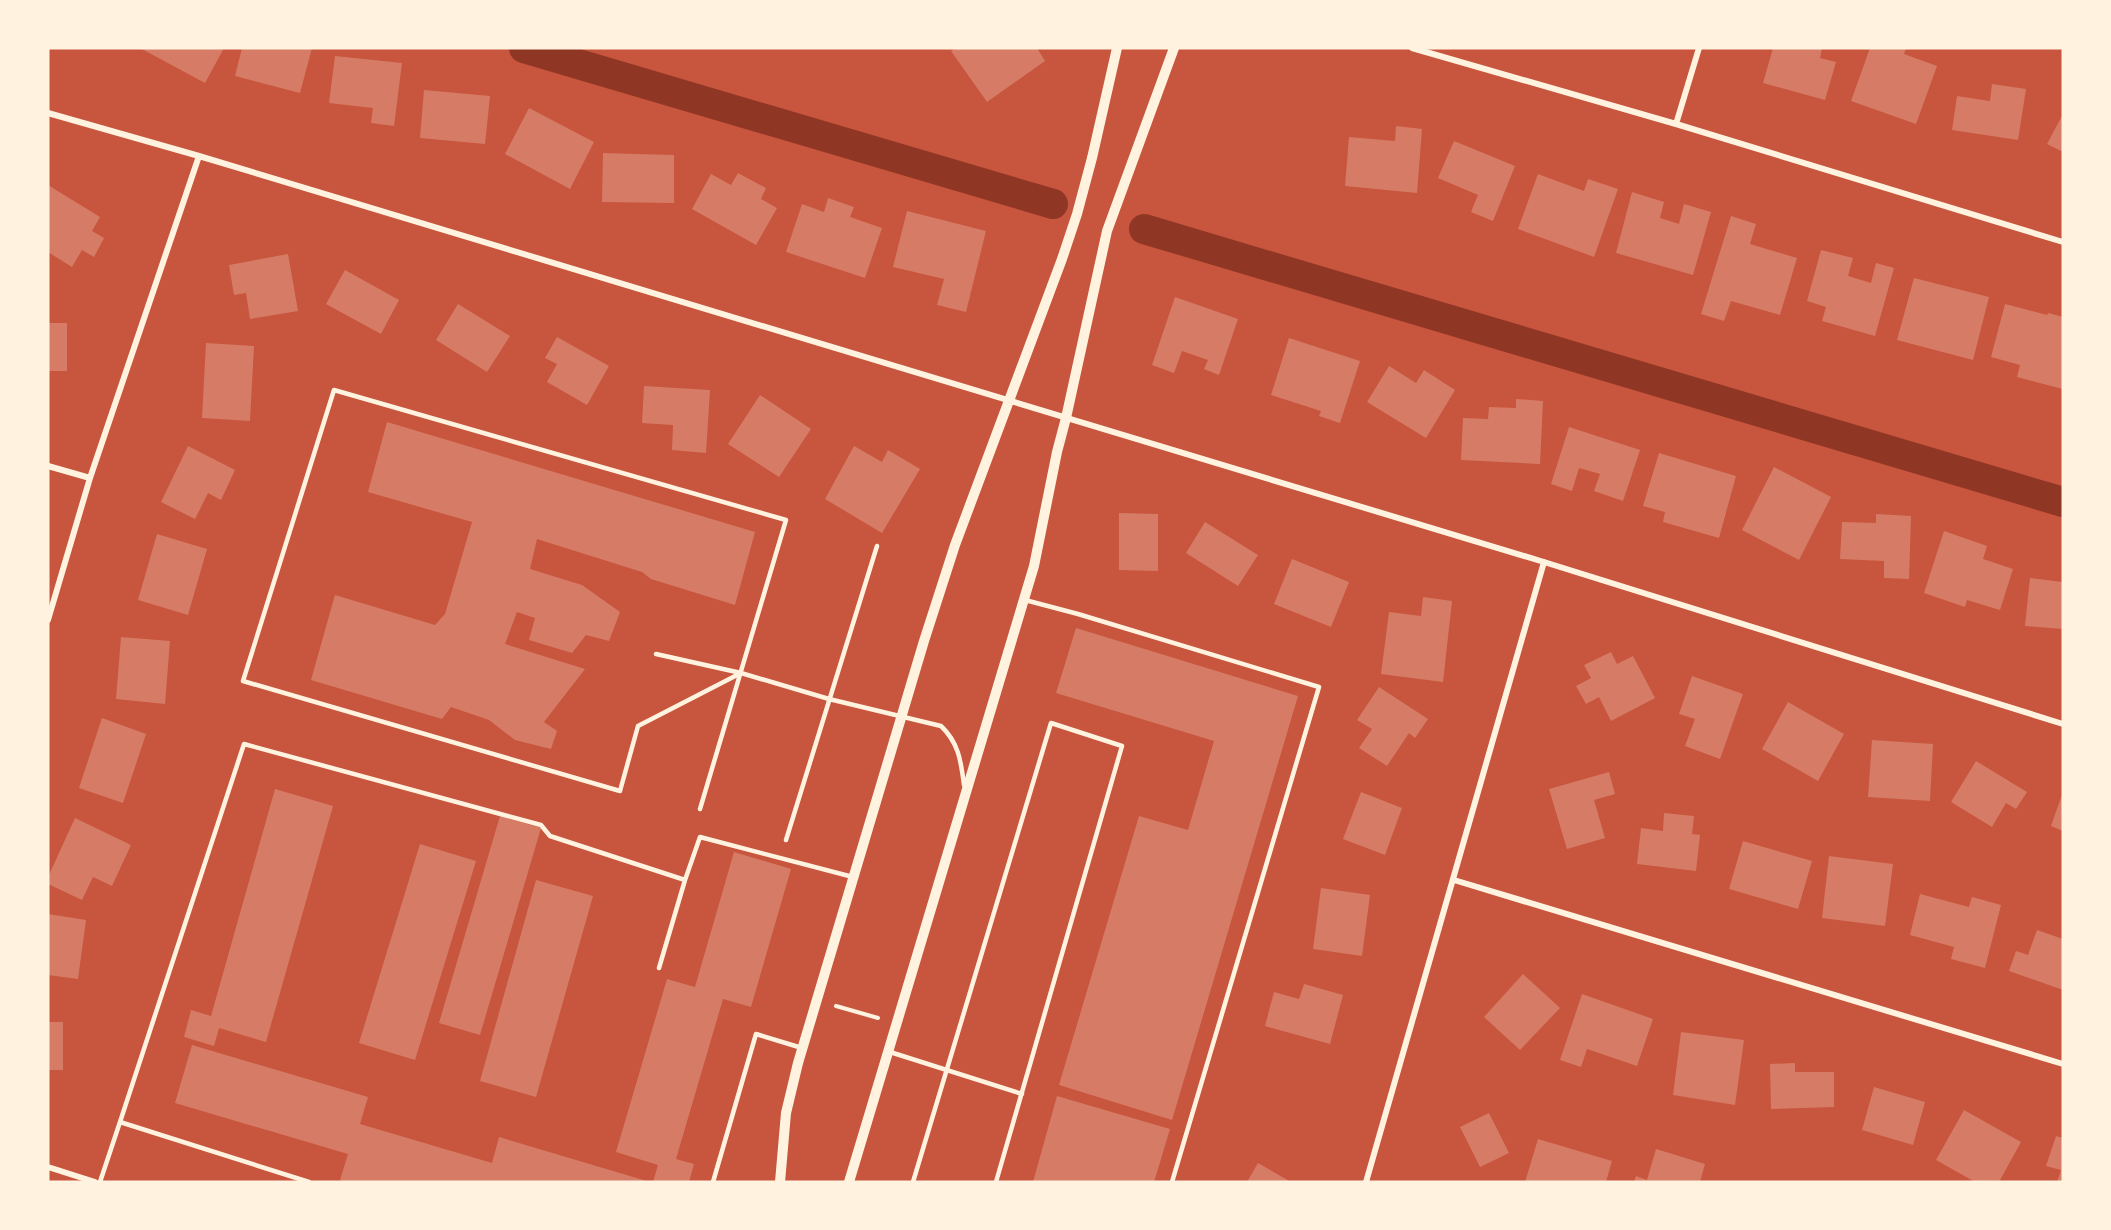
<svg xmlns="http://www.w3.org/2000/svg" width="2111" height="1230" font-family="'Zilla Slab',serif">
<rect width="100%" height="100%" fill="#c8553d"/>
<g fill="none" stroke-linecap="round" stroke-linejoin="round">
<path stroke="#8f3625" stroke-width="30" d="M 524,48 L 1053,204
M 1144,229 L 2063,502"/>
</g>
<path fill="#d67c66" d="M 140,48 L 220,48 L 223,50 L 205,83 Z
M 242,48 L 312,48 L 300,93 L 235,76 Z
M 956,48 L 1037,48 L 1045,61 L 987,102 L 951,51 Z
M 1773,48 L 1822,48 L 1820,58 L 1836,62 L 1825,100 L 1763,83 Z
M 1870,48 L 1906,48 L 1904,54 L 1937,66 L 1916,124 L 1851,101 Z
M 335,56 L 402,63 L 394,126 L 371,123 L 373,108 L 329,103 Z
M 1992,84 L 2026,89 L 2018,140 L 1952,130 L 1957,96 L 1990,101 Z
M 424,90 L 490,96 L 485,144 L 420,138 Z
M 529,108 L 594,142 L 570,189 L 505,154 Z
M 2063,114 L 2063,152 L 2047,144 Z
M 1396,126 L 1422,129 L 1417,193 L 1345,186 L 1349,137 L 1395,141 Z
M 1454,141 L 1515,166 L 1493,221 L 1471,212 L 1478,195 L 1438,178 Z
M 603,153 L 674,155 L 674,203 L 602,202 Z
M 738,173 L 766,188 L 761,199 L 777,208 L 756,245 L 692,209 L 711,174 L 731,185 Z
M 1538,174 L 1584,191 L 1588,179 L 1618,189 L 1594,257 L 1518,229 Z
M 48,185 L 100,217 L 92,231 L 104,238 L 94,257 L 82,250 L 72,267 L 48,252 Z
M 1632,192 L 1664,202 L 1660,218 L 1679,224 L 1684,204 L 1711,212 L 1693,275 L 1616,253 Z
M 828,198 L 854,207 L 850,217 L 882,228 L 865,278 L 786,252 L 802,204 L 824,212 Z
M 907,211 L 986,231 L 966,312 L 937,305 L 944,279 L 893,267 Z
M 1731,216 L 1756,224 L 1750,244 L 1797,258 L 1780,315 L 1731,301 L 1724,321 L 1701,314 Z
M 1821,250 L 1853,258 L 1848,276 L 1871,283 L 1876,263 L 1894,268 L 1875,336 L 1822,321 L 1826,307 L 1807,301 Z
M 288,254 L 298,311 L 250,319 L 246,293 L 234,295 L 229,265 Z
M 345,270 L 399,300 L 381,334 L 326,304 Z
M 1914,278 L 1989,297 L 1973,360 L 1897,340 Z
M 1175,297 L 1238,319 L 1219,375 L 1204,369 L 1208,360 L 1182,351 L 1174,373 L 1152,365 Z
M 458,304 L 510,336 L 487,372 L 436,340 Z
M 2005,304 L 2047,315 L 2048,313 L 2063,317 L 2063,389 L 2017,377 L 2020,365 L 1991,357 Z
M 48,323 L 67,323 L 67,371 L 48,371 Z
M 557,337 L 609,366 L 587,405 L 547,382 L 557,364 L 545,358 Z
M 1289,338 L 1360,361 L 1340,423 L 1319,416 L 1321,411 L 1271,395 Z
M 206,343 L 254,346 L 250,421 L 202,418 Z
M 1389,366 L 1416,383 L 1424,370 L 1455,390 L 1426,438 L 1367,402 Z
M 644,386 L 710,390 L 706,453 L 672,450 L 673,425 L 642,423 Z
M 760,395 L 811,429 L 779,477 L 728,444 Z
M 1516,399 L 1543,401 L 1540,464 L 1461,460 L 1463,418 L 1488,419 L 1489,407 L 1516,408 Z
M 387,422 L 755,532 L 735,605 L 651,579 L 642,572 L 537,539 L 530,569 L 582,585 L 620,612 L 609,641 L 586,635 L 572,653 L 529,640 L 535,618 L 517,612 L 505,644 L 585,669 L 544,722 L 557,731 L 551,749 L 515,740 L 489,720 L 451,707 L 442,719 L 311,680 L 335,595 L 435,625 L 445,614 L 472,522 L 368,492 Z
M 1569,427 L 1640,450 L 1623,501 L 1594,491 L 1600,474 L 1579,468 L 1572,491 L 1551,484 Z
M 188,446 L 235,470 L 221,500 L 208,493 L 195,519 L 161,502 Z
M 854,446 L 882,462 L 888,450 L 920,469 L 882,533 L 825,499 Z
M 1659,453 L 1736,476 L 1719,538 L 1663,522 L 1665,512 L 1643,506 Z
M 1774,467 L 1831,497 L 1799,560 L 1742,530 Z
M 1119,513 L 1158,514 L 1158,571 L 1119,570 Z
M 1876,514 L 1911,516 L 1909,579 L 1884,578 L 1884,561 L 1840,559 L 1842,522 L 1876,523 Z
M 1205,522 L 1258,555 L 1238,586 L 1186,553 Z
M 1944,531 L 1987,546 L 1983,559 L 2013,569 L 2000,610 L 1967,600 L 1965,607 L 1924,593 Z
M 157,534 L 207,549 L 188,615 L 138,600 Z
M 1292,559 L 1349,582 L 1331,627 L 1274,604 Z
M 2030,578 L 2063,582 L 2063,629 L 2025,626 Z
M 1423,597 L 1452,601 L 1443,682 L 1381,674 L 1389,612 L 1421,616 Z
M 1076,628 L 1298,696 L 1172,1120 L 1059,1085 L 1139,816 L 1188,830 L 1214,741 L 1056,693 Z
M 121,637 L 170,641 L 165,704 L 116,699 Z
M 1611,652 L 1617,664 L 1633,656 L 1655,698 L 1611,721 L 1599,697 L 1586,704 L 1576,686 L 1591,678 L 1584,665 Z
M 1692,676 L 1743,694 L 1720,759 L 1685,746 L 1695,719 L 1679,714 Z
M 1379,687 L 1428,719 L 1415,738 L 1409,733 L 1387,766 L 1359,748 L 1372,729 L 1357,720 Z
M 1788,702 L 1844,734 L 1818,781 L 1762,749 Z
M 102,718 L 146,734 L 123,803 L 79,788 Z
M 1872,740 L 1933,744 L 1930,801 L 1868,797 Z
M 1976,761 L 2027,792 L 2016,809 L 2006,803 L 1992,827 L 1951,802 Z
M 1609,772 L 1615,794 L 1594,800 L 1605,838 L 1567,849 L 1549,789 Z
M 275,789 L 333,806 L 266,1042 L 219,1028 L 214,1046 L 184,1037 L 191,1010 L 211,1016 Z
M 1361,792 L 1402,808 L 1385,855 L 1343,839 Z
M 2063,792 L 2063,831 L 2051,826 Z
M 1664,813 L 1694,816 L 1692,834 L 1700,835 L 1696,871 L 1637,864 L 1641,828 L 1663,831 Z
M 500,816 L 541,828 L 480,1035 L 439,1023 Z
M 75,818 L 131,845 L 112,886 L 93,877 L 82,900 L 48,884 L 48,877 Z
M 1743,841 L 1812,861 L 1798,909 L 1729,889 Z
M 420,844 L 476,861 L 415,1060 L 359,1043 Z
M 734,852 L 791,869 L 751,1007 L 723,999 L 676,1159 L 694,1164 L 689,1182 L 653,1182 L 658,1165 L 616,1152 L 667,979 L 695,987 Z
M 1829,856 L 1893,864 L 1885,926 L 1822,918 Z
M 536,880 L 593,896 L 536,1097 L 480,1081 Z
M 1321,888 L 1370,895 L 1362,956 L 1313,949 Z
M 1920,894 L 1969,907 L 1972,897 L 2001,905 L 1985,968 L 1951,959 L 1954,947 L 1910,935 Z
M 48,914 L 86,920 L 78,979 L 48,975 Z
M 2037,930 L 2063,939 L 2063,990 L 2009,971 L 2016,951 L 2028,955 Z
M 1523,974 L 1560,1008 L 1520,1050 L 1484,1017 Z
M 1304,984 L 1343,995 L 1330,1044 L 1265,1026 L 1274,992 L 1299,999 Z
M 1582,994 L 1653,1019 L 1637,1066 L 1587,1049 L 1581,1067 L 1560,1060 Z
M 48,1022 L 63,1022 L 63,1070 L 48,1070 Z
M 1681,1032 L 1744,1040 L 1735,1105 L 1673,1095 Z
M 192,1045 L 368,1097 L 360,1124 L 492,1163 L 499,1137 L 650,1182 L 346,1182 L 340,1180 L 348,1154 L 175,1103 Z
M 1795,1063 L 1795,1072 L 1834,1072 L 1834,1107 L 1771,1109 L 1770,1064 Z
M 1874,1087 L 1925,1102 L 1913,1145 L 1862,1130 Z
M 1057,1096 L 1170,1129 L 1154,1182 L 1033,1182 Z
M 1964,1110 L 2021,1142 L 1999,1182 L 1975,1182 L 1936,1160 Z
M 1489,1113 L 1509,1153 L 1480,1167 L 1460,1127 Z
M 2056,1136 L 2063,1138 L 2063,1182 L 2057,1182 L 2061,1170 L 2046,1166 Z
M 1538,1139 L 1612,1161 L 1606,1182 L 1525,1182 Z
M 1656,1149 L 1705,1164 L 1700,1182 L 1634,1182 L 1636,1176 L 1647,1180 Z
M 1258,1163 L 1291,1182 L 1247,1182 Z"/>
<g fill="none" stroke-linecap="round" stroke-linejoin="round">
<path stroke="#fff3e0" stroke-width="4" d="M 836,1006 L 878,1018"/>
<path stroke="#fff3e0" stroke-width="4.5" d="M 1025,600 L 1078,614 L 1319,687 L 1172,1182
M 656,654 L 741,673 L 829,699 L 941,726 C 959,743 961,762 964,785
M 700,809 L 786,520 L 334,390 L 243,681 L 620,791 L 638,726 L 741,673
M 786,840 L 877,546
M 659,968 L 685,880 L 700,837 L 853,877
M 890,1052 L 1022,1094
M 100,1182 L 120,1122
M 309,1182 L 120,1122 L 244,744 L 541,825 L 550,836 L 685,880
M 713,1182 L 756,1034 L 802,1048
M 913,1182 L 1051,723 L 1122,746 L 996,1182"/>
<path stroke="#fff3e0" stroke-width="6" d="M 1412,48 L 1676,124 L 2063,242
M 48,113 L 199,156 L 1544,562 L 2063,724
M 1676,124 L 1699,48
M 48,466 L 90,478
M 48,620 L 90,478 L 199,156
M 1454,880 L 2063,1064
M 48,1167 L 95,1182
M 1366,1182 L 1544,562"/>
<path stroke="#fff3e0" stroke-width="10" d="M 780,1182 L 786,1113 L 798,1063 L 924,641 L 955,545 L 1062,259 L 1077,214 L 1092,158 L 1117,48
M 849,1182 L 1034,566 L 1057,452 L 1066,418 L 1107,231 L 1174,48"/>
</g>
<rect width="2111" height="1230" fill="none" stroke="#fff3e0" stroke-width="99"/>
</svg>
